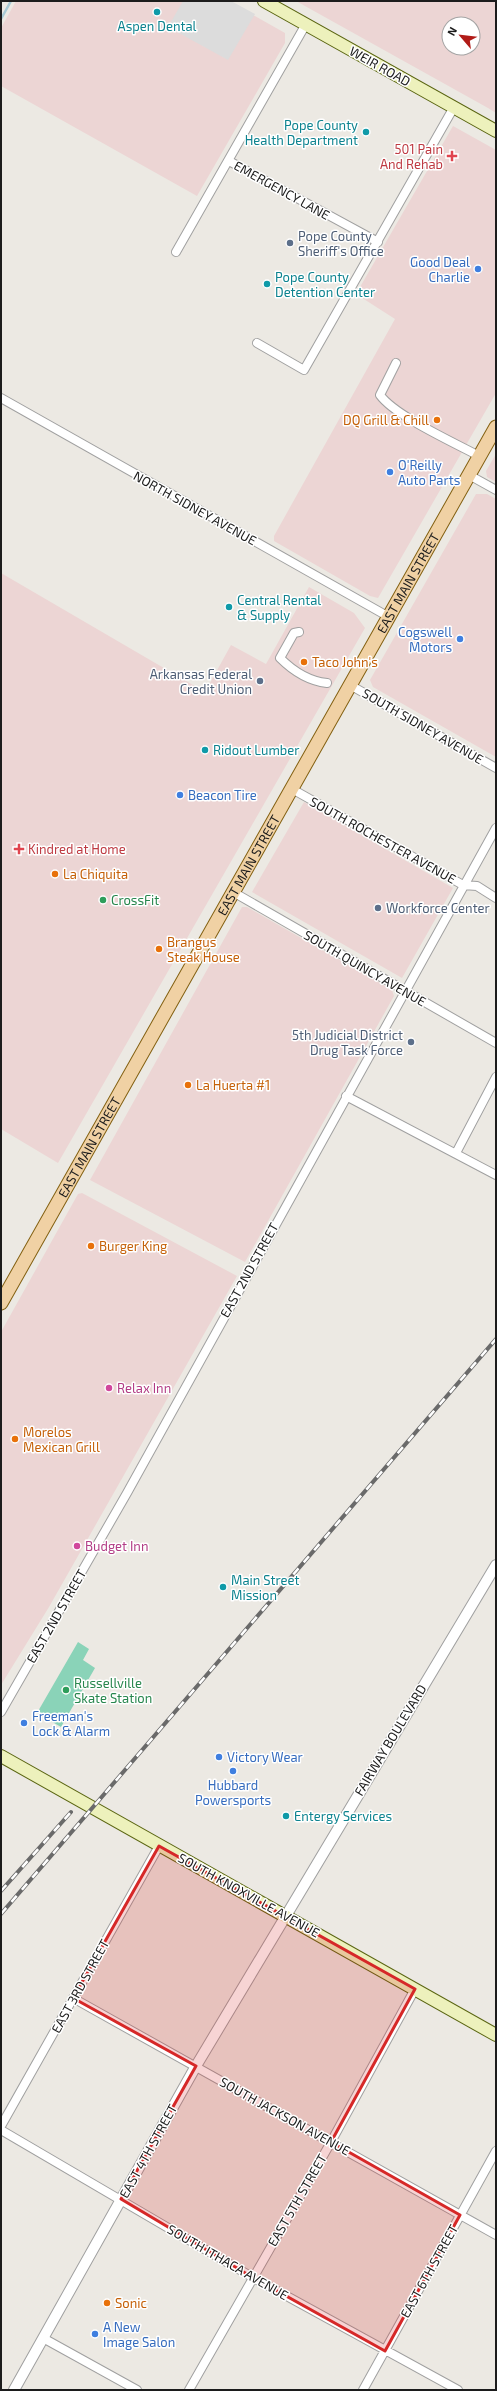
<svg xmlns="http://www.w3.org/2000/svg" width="497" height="2391" font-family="'Exo 2',sans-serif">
<rect width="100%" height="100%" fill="#ece9e3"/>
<path fill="#ecd5d4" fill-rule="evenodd" d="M 16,1 L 228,1 L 285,33 L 285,43 L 197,196 L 1,86 L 1,28 Z
M 296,1 L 496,1 L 496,113 L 488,108 ZM 449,24 L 473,24 L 473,48 L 449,48 Z
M 453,126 L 496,150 L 496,393 L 378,598 L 370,596 L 274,541 L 274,536 L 395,319 L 356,294 Z
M 496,454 L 496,482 L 487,477 L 486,471 Z
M 476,494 L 487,494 L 496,499 L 496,757 L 373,687 L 370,680 Z
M 1,573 L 205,692 L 231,645 L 266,664 L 309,587 L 354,613 L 365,628 L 58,1163 L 1,1129 Z
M 304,802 L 453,888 L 402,978 L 252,892 Z
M 242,907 L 247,907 L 392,990 L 394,996 L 245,1262 L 90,1180 Z
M 82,1193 L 237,1276 L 49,1607 L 1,1685 L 1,1332 L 78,1194 Z"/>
<path fill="#8ad3b8" d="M 78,1642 L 89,1649 L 83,1660 L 95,1668 L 61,1727 L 37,1713 Z"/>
<path fill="#dcdcdc" d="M 183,1 L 231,1 L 255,14 L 228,60 L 168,27 Z"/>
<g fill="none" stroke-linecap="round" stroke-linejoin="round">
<path stroke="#a8cad5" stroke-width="2.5" d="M 1,19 L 11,1"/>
<g stroke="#a0a0a0" stroke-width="10">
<path id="minor" d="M 229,161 L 378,242
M 176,252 L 306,24
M 257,343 L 304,370 L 454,107
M 396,363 L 380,395 C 395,416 455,443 479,456
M 1,398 L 389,617
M 469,475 L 496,490
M 299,632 L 294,633 L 280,658 C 293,671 308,681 327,683
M 350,685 L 496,768
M 292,789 L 463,885 L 477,886 L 496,898
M 233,892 L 496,1043
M 346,1096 L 496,1175
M 456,1153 L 496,1077
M 1,1712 L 127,1493 L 496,828
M 73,1998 L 496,2235
M 1,2126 L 159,1846
M 1,2130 L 252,2277 L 458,2390
M 43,2338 L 137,2390
M 189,2390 L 331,2142 L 415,1989
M 363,2390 L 496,2151"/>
</g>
<g stroke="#a0a0a0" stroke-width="12">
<path id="tertiary" d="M 14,2390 L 196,2066 L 496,1565"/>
</g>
<g stroke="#5a6511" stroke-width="14">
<path id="secondary" d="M 264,1 L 496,131
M 1,1756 L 496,2035"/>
</g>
<g stroke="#836011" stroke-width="15">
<g id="primary">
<path id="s1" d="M 1,1303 L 496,427"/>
</g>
</g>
<use href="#minor" stroke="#fff" stroke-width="8"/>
<use href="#tertiary" stroke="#fff" stroke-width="10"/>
<use href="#secondary" stroke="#edf1bc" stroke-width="12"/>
<use href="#primary" stroke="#f0d1a4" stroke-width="13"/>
<g stroke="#6a6a6a" stroke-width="4">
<path id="rail" d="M 1,1891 L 71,1812
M 1,1914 L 496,1339"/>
</g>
<use href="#rail" stroke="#fff" stroke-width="2.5" stroke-dasharray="8" stroke-linecap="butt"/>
</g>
<path fill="#d62828" fill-opacity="0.2" stroke="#d62828" stroke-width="3" stroke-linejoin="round" d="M 159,1846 L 415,1989 L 331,2142 L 460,2215 L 385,2351 L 252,2277 L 121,2199 L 196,2066 L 73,1998 Z"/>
<g fill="#0f9aa8" stroke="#fff" stroke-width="1.5">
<circle cx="157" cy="12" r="4"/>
<circle cx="366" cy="132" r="4"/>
<circle cx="267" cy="284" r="4"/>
<circle cx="229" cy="607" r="4"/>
<circle cx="205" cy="750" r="4"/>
<circle cx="223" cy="1587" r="4"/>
<circle cx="286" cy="1816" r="4"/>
</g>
<g fill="#e0444e" stroke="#fff" stroke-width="1.5">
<path d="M450 150h4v4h4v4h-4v4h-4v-4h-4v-4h4z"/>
<path d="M17 843h4v4h4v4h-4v4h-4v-4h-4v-4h4z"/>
</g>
<g fill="#5c6f8a" stroke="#fff" stroke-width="1.5">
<circle cx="290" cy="243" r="4"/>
<circle cx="260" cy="681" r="4"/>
<circle cx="378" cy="908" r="4"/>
<circle cx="411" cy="1042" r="4"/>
</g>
<g fill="#3f7fe0" stroke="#fff" stroke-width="1.5">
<circle cx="478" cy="269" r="4"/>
<circle cx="390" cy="472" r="4"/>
<circle cx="460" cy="639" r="4"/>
<circle cx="180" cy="795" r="4"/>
<circle cx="24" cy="1723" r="4"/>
<circle cx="219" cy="1757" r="4"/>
<circle cx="233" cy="1771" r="4"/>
<circle cx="95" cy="2334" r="4"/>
</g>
<g fill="#e8710a" stroke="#fff" stroke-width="1.5">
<circle cx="437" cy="420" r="4"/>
<circle cx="304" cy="662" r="4"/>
<circle cx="55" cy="874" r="4"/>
<circle cx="159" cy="949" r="4"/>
<circle cx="188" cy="1085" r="4"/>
<circle cx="91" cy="1246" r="4"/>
<circle cx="15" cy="1439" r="4"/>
<circle cx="107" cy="2303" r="4"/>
</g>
<g fill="#2e9e5b" stroke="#fff" stroke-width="1.5">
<circle cx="103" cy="900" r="4"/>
<circle cx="66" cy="1690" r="4"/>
</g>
<g fill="#d1479c" stroke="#fff" stroke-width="1.5">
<circle cx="109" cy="1388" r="4"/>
<circle cx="77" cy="1546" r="4"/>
</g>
<g text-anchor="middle" stroke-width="3" stroke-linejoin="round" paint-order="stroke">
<g font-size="13" fill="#0d838f" stroke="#fff" text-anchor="start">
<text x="157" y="31" text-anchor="middle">Aspen Dental</text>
<text x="358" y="130" text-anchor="end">Pope County<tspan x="358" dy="15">Health Department</tspan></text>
<text x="275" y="282">Pope County<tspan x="275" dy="15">Detention Center</tspan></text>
<text x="237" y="605">Central Rental<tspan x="237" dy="15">&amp; Supply</tspan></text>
<text x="213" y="755">Ridout Lumber</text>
<text x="231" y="1585">Main Street<tspan x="231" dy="15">Mission</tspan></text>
<text x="294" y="1821">Entergy Services</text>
</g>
<g font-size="13" fill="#1c1c1c" stroke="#fff">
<text transform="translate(380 66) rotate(29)" y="5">WEIR ROAD</text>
<text transform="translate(282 190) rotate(29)" y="5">EMERGENCY LANE</text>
<text transform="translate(195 508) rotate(29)" y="5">NORTH SIDNEY AVENUE</text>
<text dy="5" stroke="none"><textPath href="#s1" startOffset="827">EAST MAIN STREET</textPath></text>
<text transform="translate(423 726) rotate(30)" y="5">SOUTH SIDNEY AVENUE</text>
<text transform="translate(383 840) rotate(29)" y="5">SOUTH ROCHESTER AVENUE</text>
<text dy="5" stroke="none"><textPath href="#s1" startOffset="503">EAST MAIN STREET</textPath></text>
<text transform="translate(365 968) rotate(30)" y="5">SOUTH QUINCY AVENUE</text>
<text dy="5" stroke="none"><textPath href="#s1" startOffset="179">EAST MAIN STREET</textPath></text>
<text transform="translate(249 1270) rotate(-61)" y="5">EAST 2ND STREET</text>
<text transform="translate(56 1616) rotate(-60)" y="5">EAST 2ND STREET</text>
<text transform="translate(390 1740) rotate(-59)" y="5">FAIRWAY BOULEVARD</text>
<text transform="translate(249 1895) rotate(29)" y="5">SOUTH KNOXVILLE AVENUE</text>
<text transform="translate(80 1986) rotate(-61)" y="5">EAST 3RD STREET</text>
<text transform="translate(285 2116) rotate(29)" y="5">SOUTH JACKSON AVENUE</text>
<text transform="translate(148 2151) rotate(-61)" y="5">EAST 4TH STREET</text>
<text transform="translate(297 2200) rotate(-60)" y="5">EAST 5TH STREET</text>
<text transform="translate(228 2262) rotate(30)" y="5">SOUTH ITHACA AVENUE</text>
<text transform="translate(429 2271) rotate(-61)" y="5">EAST 6TH STREET</text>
</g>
<g font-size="13" fill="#be3a42" stroke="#fff" text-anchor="end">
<text x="443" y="154">501 Pain<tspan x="443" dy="15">And Rehab</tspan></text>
<text x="28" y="854" text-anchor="start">Kindred at Home</text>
</g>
<g font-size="13" fill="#4e5e75" stroke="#fff" text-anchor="start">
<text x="298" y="241">Pope County<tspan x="298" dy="15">Sheriff's Office</tspan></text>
<text x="252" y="679" text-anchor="end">Arkansas Federal<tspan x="252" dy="15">Credit Union</tspan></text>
<text x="386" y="913">Workforce Center</text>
<text x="403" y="1040" text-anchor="end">5th Judicial District<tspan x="403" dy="15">Drug Task Force</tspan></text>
</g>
<g font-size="13" fill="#366cbe" stroke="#fff" text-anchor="start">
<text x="470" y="267" text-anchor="end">Good Deal<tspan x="470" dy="15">Charlie</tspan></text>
<text x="398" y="470">O'Reilly<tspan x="398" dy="15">Auto Parts</tspan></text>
<text x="452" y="637" text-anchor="end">Cogswell<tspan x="452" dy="15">Motors</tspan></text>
<text x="188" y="800">Beacon Tire</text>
<text x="32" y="1721">Freeman's<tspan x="32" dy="15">Lock &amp; Alarm</tspan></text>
<text x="227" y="1762">Victory Wear</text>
<text x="233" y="1790" text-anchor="middle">Hubbard<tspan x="233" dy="15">Powersports</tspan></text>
<text x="103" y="2332">A New<tspan x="103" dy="15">Image Salon</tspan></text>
</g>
<g font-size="13" fill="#c56008" stroke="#fff" text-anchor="start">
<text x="429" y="425" text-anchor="end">DQ Grill &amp; Chill</text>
<text x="312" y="667">Taco John's</text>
<text x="63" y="879">La Chiquita</text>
<text x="167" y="947">Brangus<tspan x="167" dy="15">Steak House</tspan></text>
<text x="196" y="1090">La Huerta #1</text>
<text x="99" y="1251">Burger King</text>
<text x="23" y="1437">Morelos<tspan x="23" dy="15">Mexican Grill</tspan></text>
<text x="115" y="2308">Sonic</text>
</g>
<g font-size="13" fill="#27864d" stroke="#fff" text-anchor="start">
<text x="111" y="905">CrossFit</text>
<text x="74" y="1688">Russellville<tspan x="74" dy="15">Skate Station</tspan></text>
</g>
<g font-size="13" fill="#b23c85" stroke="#fff" text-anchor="start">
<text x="117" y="1393">Relax Inn</text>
<text x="85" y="1551">Budget Inn</text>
</g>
</g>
<rect width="497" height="2391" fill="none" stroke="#1c1c1c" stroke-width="4"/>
<g transform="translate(461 36) rotate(298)"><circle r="19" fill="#ffffff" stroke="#a4a4a4"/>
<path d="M0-3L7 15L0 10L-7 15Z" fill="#b11b17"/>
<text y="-6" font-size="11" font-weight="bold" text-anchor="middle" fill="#1c1c1c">N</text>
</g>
</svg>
